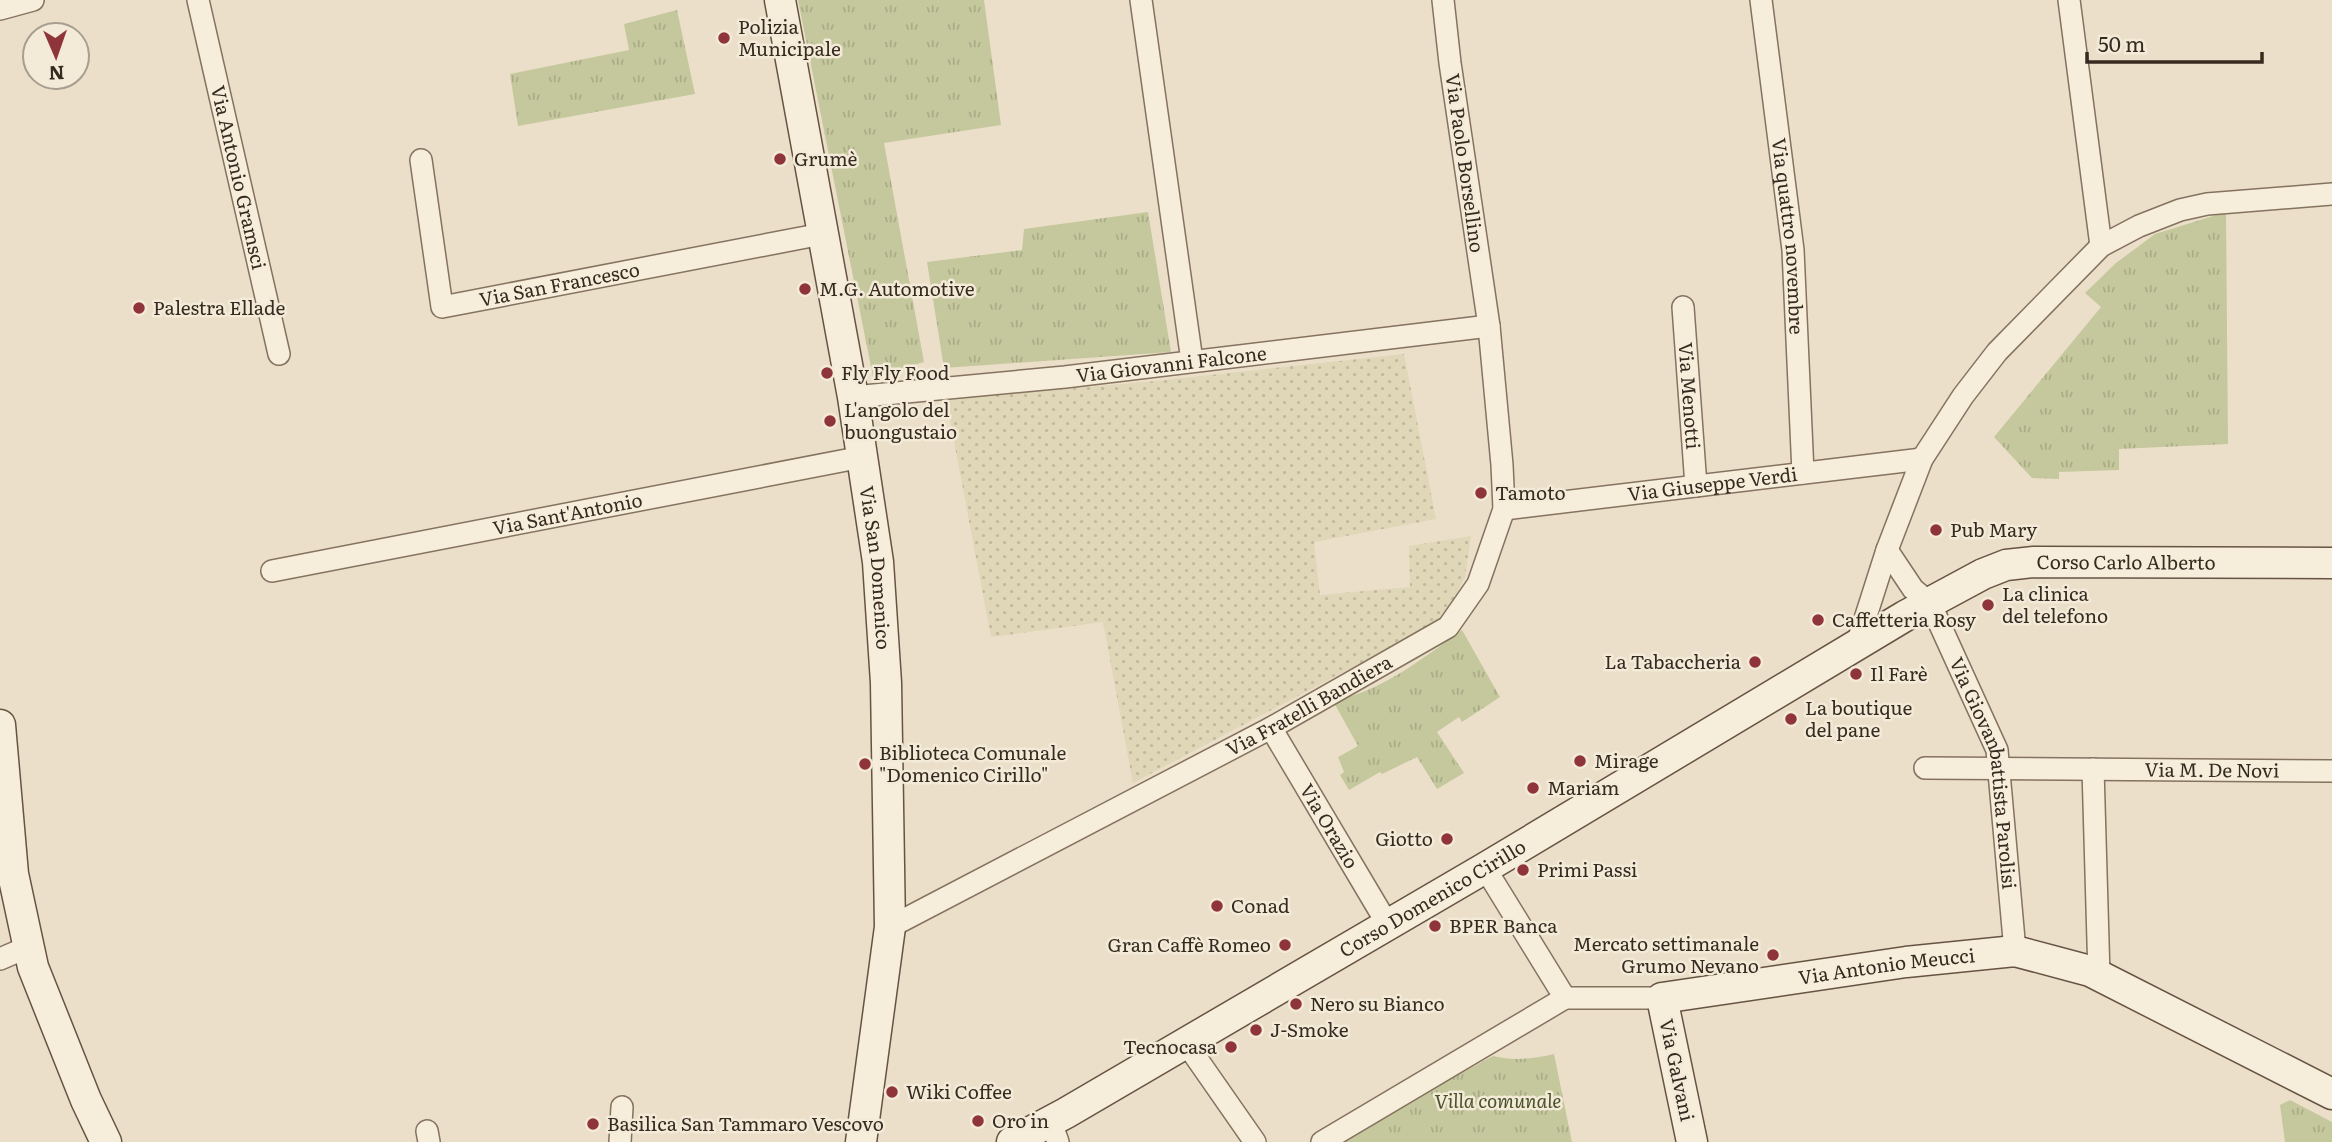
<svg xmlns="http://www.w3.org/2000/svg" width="2332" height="1142" font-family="Literata,serif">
<defs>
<pattern id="farmland-dots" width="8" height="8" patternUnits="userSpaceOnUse" patternTransform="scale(1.75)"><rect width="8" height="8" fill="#dfd7b7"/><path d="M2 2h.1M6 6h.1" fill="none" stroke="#c0b99d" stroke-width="1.8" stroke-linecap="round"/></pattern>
<pattern id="grass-tufts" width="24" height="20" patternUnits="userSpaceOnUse" patternTransform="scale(1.75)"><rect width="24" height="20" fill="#c5c89d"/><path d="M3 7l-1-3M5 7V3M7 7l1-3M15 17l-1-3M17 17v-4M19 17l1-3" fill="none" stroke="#aaac87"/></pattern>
</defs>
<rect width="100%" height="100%" fill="#ebdfc9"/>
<path fill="url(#farmland-dots)" d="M 1404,354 L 1436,519 L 1314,542 L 1320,595 L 1410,587 L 1409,546 L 1471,536 L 1465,577 L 1444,619 L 1133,783 L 1103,622 L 991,637 L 946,399 L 1146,382 Z"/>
<path fill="url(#grass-tufts)" d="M 798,0 L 984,0 L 1001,125 L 884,143 L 924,362 L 873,377 Z
M 677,10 L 695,94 L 518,126 L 510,74 L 629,50 L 624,24 Z
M 1148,212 L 1171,352 L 944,368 L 927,262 L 1022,250 L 1024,229 Z
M 2226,212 L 2228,444 L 2119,449 L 2119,470 L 2059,472 L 2059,479 L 2032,478 L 1994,437 L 2101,307 L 2085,293 L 2116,263 L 2155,234 Z
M 1462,630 L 1500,697 L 1462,722 L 1459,717 L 1437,732 L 1464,773 L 1437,789 L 1417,757 L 1382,774 L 1380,772 L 1349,790 L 1340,775 L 1344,772 L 1338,757 L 1358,746 L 1333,701 C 1382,691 1422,659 1462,630 Z
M 1554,1054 L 1572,1142 L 1334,1142 L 1493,1056 C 1514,1061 1533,1059 1554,1054 Z
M 2290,1100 L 2332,1122 L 2332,1142 L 2285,1142 L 2280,1105 Z"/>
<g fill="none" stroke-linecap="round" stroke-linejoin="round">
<g stroke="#85725f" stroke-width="24">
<g id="street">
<path id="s1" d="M 198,0 L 279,354"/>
<path d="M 1141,0 L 1192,361"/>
<path id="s2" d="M 1761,0 L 1793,250 L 1803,473"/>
<path d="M 2069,0 L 2101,246"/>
<path d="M 0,9 L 33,0"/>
<path id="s3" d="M 421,160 L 442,307 L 822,234"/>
<path id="s4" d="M 1683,307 L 1696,486"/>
<path id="s5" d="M 853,397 L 1065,377 L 1489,326"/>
<path id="s6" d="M 1504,509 L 1922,459"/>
<path id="s7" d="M 1887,550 L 1913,589 L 1930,603 L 1997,750 L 2015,951"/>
<path id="s8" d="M 272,571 L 862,457"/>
<path d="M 1857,644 L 1887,550 L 1922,459 L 1963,396 L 1997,352 L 2101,246 L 2139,226 L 2180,210 L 2207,204 L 2332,194"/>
<path id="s9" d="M 1271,728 L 1388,925"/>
<path id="s10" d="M 1925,768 L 2332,771"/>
<path d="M 2093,769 L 2099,976"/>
<path d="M 1485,868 L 1565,998"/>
<path id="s11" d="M 890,927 L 1271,728 L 1448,627 L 1478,584 L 1504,509 L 1502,465 L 1489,326 L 1450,63 L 1443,0"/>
<path d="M 0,959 L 28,947"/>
<path d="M 1565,998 L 1662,998"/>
<path d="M 1186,1043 L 1255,1142"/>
<path d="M 1051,1122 L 1058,1142"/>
<path d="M 427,1131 L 429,1142"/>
<path d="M 620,1142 L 622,1107"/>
<path d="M 1322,1142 L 1565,998"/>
</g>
</g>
<g stroke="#675342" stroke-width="33">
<g id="secondary">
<path id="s12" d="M 780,0 L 853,397 L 878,562 L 886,683 L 890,927 L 861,1142"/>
<path d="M 0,725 L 13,874 L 33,967 L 86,1100 L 106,1142"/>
<path id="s13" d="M 1012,1142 L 1066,1113 L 1485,868 L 1905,616 L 1983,574 L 2006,565 L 2034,562 L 2332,563"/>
<path id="s14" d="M 1692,1142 L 1662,998 L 1906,962 L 2015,951 L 2090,971 L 2332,1094"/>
</g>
</g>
<use href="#street" stroke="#f6eddb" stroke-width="21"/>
<use href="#secondary" stroke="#f6eddb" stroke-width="30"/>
</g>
<g fill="#8f353a" stroke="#f3ead8" stroke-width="2.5">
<circle cx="724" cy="38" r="7"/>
<circle cx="780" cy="159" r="7"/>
<circle cx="805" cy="289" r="7"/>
<circle cx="139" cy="308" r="7"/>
<circle cx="827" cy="373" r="7"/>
<circle cx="830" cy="421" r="7"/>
<circle cx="1481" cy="493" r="7"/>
<circle cx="1936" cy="530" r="7"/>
<circle cx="1988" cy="605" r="7"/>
<circle cx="1818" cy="620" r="7"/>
<circle cx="1755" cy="662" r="7"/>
<circle cx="1856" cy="674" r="7"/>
<circle cx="1791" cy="719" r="7"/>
<circle cx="1580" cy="761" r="7"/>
<circle cx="865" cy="764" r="7"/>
<circle cx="1533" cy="788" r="7"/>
<circle cx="1447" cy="839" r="7"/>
<circle cx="1523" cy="870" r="7"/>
<circle cx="1217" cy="906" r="7"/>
<circle cx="1435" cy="926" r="7"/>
<circle cx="1285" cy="945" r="7"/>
<circle cx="1773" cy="955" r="7"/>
<circle cx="1296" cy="1004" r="7"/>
<circle cx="1256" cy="1030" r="7"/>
<circle cx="1231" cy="1047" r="7"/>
<circle cx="892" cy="1092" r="7"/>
<circle cx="978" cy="1121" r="7"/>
<circle cx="593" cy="1124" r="7"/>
</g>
<g text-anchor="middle" stroke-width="5" stroke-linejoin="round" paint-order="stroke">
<g font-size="19" fill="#372b21" stroke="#f3ead8" text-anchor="start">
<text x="738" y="34">Polizia<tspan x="738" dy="22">Municipale</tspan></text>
<text x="794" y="166">Grumè</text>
<text x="819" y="296">M.G. Automotive</text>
<text x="153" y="315">Palestra Ellade</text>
<text x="841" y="380">Fly Fly Food</text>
<text x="844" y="417">L'angolo del<tspan x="844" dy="22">buongustaio</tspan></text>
<text x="1495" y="500">Tamoto</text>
<text x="1950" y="537">Pub Mary</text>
<text x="2002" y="601">La clinica<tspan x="2002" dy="22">del telefono</tspan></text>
<text x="1832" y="627">Caffetteria Rosy</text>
<text x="1741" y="669" text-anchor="end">La Tabaccheria</text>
<text x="1870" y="681">Il Farè</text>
<text x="1805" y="715">La boutique<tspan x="1805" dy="22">del pane</tspan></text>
<text x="879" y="760">Biblioteca Comunale<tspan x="879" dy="22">"Domenico Cirillo"</tspan></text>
<text x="1594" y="768">Mirage</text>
<text x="1547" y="795">Mariam</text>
<text x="1433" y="846" text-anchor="end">Giotto</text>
<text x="1537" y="877">Primi Passi</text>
<text x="1231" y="913">Conad</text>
<text x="1449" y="933">BPER Banca</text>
<text x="1759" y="951" text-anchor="end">Mercato settimanale<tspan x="1759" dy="22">Grumo Nevano</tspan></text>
<text x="1271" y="952" text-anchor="end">Gran Caffè Romeo</text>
<text x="1310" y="1011">Nero su Bianco</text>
<text x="1270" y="1037">J-Smoke</text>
<text x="1217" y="1054" text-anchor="end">Tecnocasa</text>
<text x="906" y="1099">Wiki Coffee</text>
<text x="992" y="1128">Oro in</text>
<text x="607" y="1131">Basilica San Tammaro Vescovo</text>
</g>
<g font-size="19" fill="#372b21" stroke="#f3ead8">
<text transform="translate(1465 163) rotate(82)" y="7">Via Paolo Borsellino</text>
<text dy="7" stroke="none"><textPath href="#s1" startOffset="182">Via Antonio Gramsci</textPath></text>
<text dy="7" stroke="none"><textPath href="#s2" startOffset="238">Via quattro novembre</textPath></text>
<text dy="7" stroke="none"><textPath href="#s3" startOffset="268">Via San Francesco</textPath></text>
<text dy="7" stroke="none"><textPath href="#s5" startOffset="320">Via Giovanni Falcone</textPath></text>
<text dy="7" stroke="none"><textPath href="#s4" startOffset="89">Via Menotti</textPath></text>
<text dy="7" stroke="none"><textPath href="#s6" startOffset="210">Via Giuseppe Verdi</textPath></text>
<text dy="7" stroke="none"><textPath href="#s8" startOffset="301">Via Sant'Antonio</textPath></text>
<text dy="7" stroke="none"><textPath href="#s13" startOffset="1270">Corso Carlo Alberto</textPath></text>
<text dy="7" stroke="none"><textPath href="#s12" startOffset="576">Via San Domenico</textPath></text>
<text dy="7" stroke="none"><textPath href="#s11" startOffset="474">Via Fratelli Bandiera</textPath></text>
<text dy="7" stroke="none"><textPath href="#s10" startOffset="287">Via M. De Novi</textPath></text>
<text dy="7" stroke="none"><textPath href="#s7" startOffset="250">Via Giovanbattista Parolisi</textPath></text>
<text dy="7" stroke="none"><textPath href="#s9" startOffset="114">Via Orazio</textPath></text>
<text dy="7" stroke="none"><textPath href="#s13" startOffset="486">Corso Domenico Cirillo</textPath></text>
<text dy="7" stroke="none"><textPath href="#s14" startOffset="374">Via Antonio Meucci</textPath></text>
<text transform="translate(1677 1070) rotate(78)" y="7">Via Galvani</text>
</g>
<g font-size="19" font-style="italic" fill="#49522a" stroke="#f3ead8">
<text x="1498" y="1108">Villa comunale</text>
</g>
</g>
<g transform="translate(56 56) rotate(178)"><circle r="33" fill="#f3ead8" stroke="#a89e8f" stroke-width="2"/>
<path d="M0-5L12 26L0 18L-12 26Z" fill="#8f353a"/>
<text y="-10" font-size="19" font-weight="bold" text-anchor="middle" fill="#372b21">N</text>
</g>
<path d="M2087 52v10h175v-10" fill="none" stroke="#372b21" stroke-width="3.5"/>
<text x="2098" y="52" font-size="21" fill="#372b21" stroke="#f3ead8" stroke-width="5" paint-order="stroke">50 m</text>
</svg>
